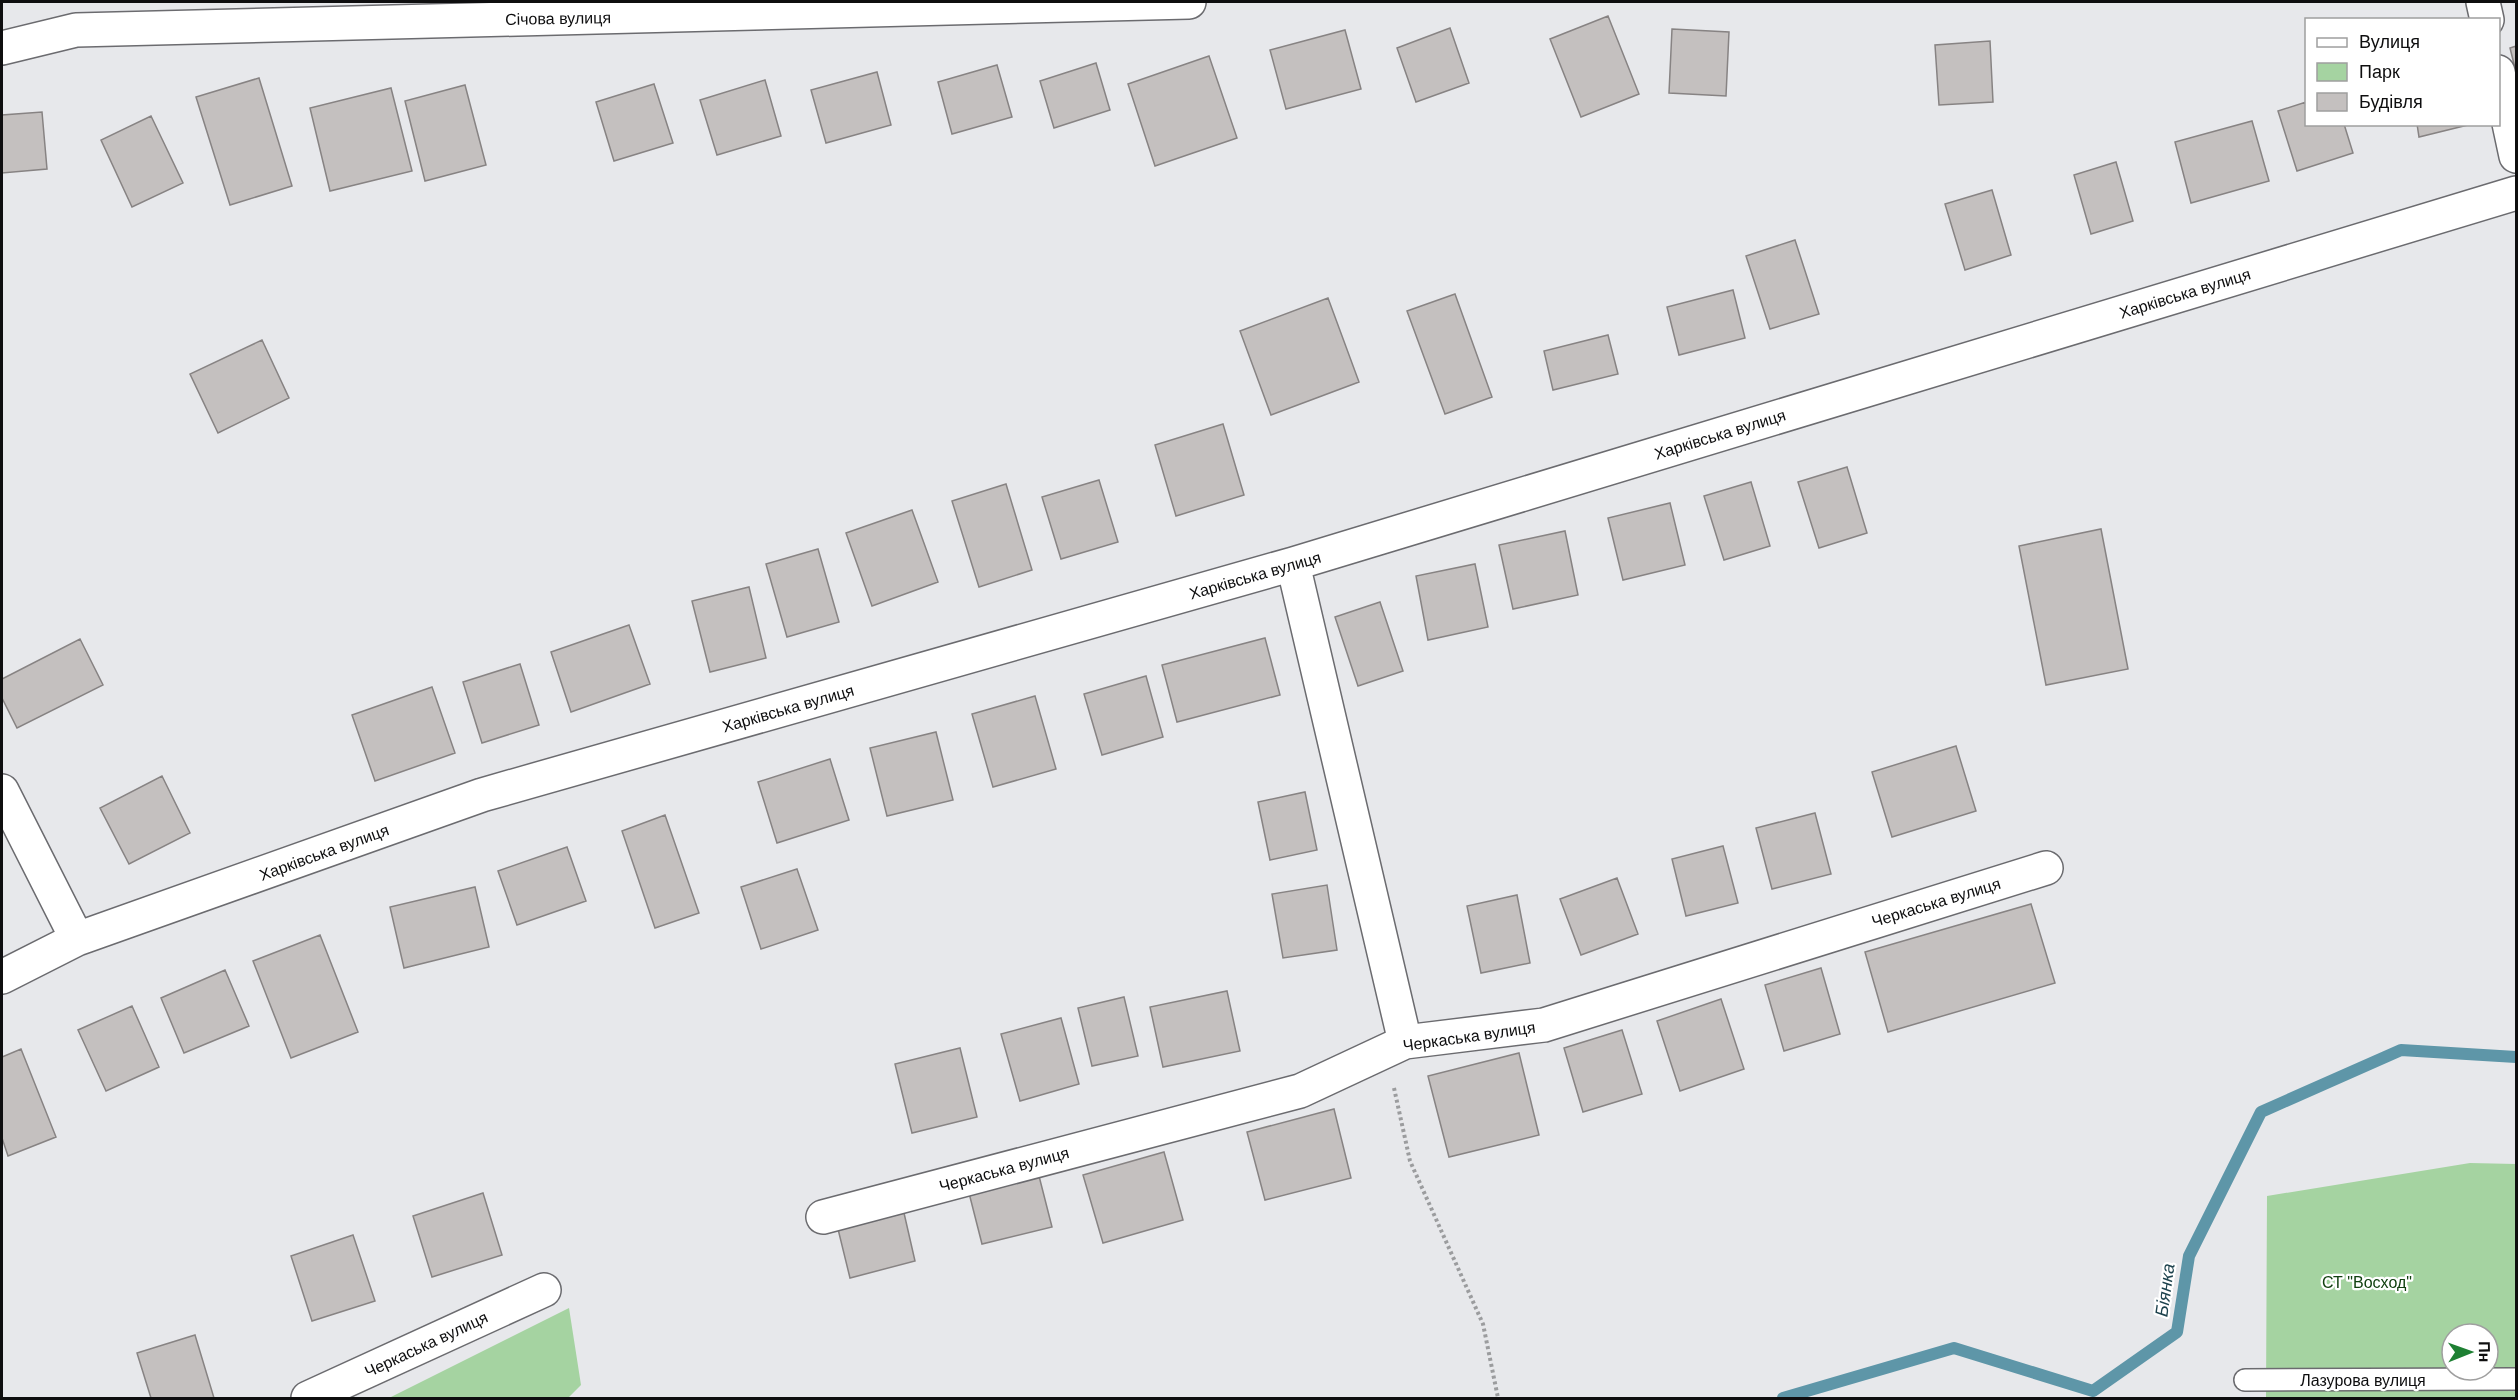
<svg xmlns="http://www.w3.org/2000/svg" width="2518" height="1400" font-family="Arial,sans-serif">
<rect width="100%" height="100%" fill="#e7e8eb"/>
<path fill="#a5d3a1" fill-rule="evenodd" d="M 2470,1163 L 2516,1164 L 2516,1398 L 2266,1398 L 2267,1196 ZM 2452,1334 L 2488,1334 L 2488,1370 L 2452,1370 Z
M 569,1308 L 581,1385 L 568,1398 L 389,1398 Z"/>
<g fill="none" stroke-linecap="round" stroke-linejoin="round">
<path stroke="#5e96a8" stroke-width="12" d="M 1783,1398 L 1954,1348 L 2093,1391 L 2177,1332 L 2189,1256 L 2261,1112 L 2401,1050 L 2516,1057"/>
</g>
<path fill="#c4c0bf" stroke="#878383" stroke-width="1.5" d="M 1608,16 L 1639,94 L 1581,117 L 1550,39 Z
M 1450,28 L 1469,83 L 1416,102 L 1397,48 Z
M 1672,29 L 1729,32 L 1726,96 L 1669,93 Z
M 1345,30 L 1361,89 L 1286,109 L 1270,50 Z
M 1990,41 L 1993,102 L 1939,105 L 1935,45 Z
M 2516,46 L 2516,72 L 2510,48 Z
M 1209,56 L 1237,138 L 1155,166 L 1128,84 Z
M 1096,63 L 1110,110 L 1054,128 L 1040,81 Z
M 997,65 L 1012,117 L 952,134 L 938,82 Z
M 877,72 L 891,125 L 826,143 L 811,90 Z
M 259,78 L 292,186 L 230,205 L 196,97 Z
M 765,80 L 781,136 L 717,155 L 700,100 Z
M 654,84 L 673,143 L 614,161 L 596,102 Z
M 465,85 L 486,165 L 425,181 L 405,101 Z
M 391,88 L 412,171 L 330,191 L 310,108 Z
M 2306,102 L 2306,124 L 2344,124 L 2353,153 L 2297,171 L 2278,111 Z
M 42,112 L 47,169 L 2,173 L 2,115 Z
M 151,116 L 183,183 L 132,207 L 101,140 Z
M 2252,121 L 2269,181 L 2191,203 L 2175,142 Z
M 2417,124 L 2472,124 L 2419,137 Z
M 2116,162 L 2133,221 L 2091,234 L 2074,175 Z
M 1992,190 L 2011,255 L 1965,270 L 1945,204 Z
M 1795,240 L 1819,314 L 1770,329 L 1746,256 Z
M 1733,290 L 1745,338 L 1679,355 L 1667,307 Z
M 1455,294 L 1492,397 L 1445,414 L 1407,311 Z
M 1328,298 L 1359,382 L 1271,415 L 1240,331 Z
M 1608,335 L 1618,374 L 1553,390 L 1544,351 Z
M 262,340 L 289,398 L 218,433 L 190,374 Z
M 1223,424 L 1244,495 L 1176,516 L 1155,445 Z
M 1847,467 L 1867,533 L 1819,548 L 1798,482 Z
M 1099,480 L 1118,542 L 1061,559 L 1042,497 Z
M 1751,482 L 1770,546 L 1724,560 L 1704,496 Z
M 1006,484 L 1032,570 L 979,587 L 952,501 Z
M 1670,503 L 1685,565 L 1623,580 L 1608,518 Z
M 912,510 L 938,582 L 872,606 L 846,533 Z
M 2101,529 L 2128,669 L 2046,685 L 2019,546 Z
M 1565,531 L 1578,595 L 1513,609 L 1499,545 Z
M 818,549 L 839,622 L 787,637 L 766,564 Z
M 1475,564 L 1488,627 L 1428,640 L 1416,576 Z
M 749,587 L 766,658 L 710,672 L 692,601 Z
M 1380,602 L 1403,671 L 1358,686 L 1335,617 Z
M 629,625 L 650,684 L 571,712 L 551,652 Z
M 1265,638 L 1280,695 L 1177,722 L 1162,665 Z
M 80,639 L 103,685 L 17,728 L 2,698 L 2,679 Z
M 520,664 L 539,725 L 482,743 L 463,682 Z
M 1146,676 L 1163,737 L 1102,755 L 1084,694 Z
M 432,687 L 455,753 L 375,781 L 352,715 Z
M 1035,696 L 1056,769 L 993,787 L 972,714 Z
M 936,732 L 953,800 L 887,816 L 870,748 Z
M 1956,746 L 1976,811 L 1892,837 L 1872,772 Z
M 830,759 L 849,820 L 777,843 L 758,782 Z
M 162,776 L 190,833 L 129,864 L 100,808 Z
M 1305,792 L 1317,850 L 1270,860 L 1258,802 Z
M 1815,813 L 1831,874 L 1772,889 L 1756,828 Z
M 665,815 L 699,913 L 655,928 L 622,831 Z
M 1723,846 L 1738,903 L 1686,916 L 1672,859 Z
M 567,847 L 586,901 L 517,925 L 498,871 Z
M 797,869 L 818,930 L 761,949 L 741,887 Z
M 1617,878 L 1638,934 L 1581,955 L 1560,899 Z
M 1327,885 L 1337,950 L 1283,958 L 1272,894 Z
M 475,887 L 489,947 L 404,968 L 390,907 Z
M 1517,895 L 1530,963 L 1481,973 L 1467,906 Z
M 2031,904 L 2055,983 L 1888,1032 L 1865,952 Z
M 320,935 L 358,1032 L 291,1058 L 253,961 Z
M 1821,968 L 1840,1034 L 1784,1051 L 1765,985 Z
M 225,970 L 249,1026 L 184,1053 L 161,998 Z
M 1227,991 L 1240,1051 L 1163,1067 L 1150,1007 Z
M 1124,997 L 1138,1056 L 1092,1066 L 1078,1008 Z
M 1721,999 L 1744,1069 L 1680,1091 L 1657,1021 Z
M 132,1006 L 159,1067 L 106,1091 L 78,1030 Z
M 1061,1018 L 1079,1084 L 1020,1101 L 1001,1034 Z
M 1622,1030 L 1642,1094 L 1583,1112 L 1564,1048 Z
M 960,1048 L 977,1117 L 912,1133 L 895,1064 Z
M 21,1049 L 56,1137 L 8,1156 L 2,1138 L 2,1057 Z
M 1519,1053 L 1539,1135 L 1449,1157 L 1428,1076 Z
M 1334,1109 L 1351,1178 L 1265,1200 L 1247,1132 Z
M 1164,1152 L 1183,1220 L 1103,1243 L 1083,1175 Z
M 1039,1176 L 1052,1227 L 982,1244 L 969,1193 Z
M 483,1193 L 502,1255 L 432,1277 L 413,1216 Z
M 904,1213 L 915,1261 L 850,1278 L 838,1229 Z
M 353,1235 L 375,1301 L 312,1321 L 291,1256 Z
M 195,1335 L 214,1398 L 151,1398 L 137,1353 Z"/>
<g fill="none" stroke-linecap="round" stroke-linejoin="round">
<g stroke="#6b6b6f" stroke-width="24">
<path id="lane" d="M 2245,1380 L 2516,1379"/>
</g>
<g stroke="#6b6b6f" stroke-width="36">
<path id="street" d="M 2483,2 L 2487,20
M 2,48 L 76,30 L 1189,2
M 2498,72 L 2516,156
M 1293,564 L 1405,1042
M 2,791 L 77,939
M 2,977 L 77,939 L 482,795 L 1293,564 L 2516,193
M 823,1217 L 1300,1091 L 1405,1042 L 1544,1025 L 2046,868
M 308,1398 L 544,1290"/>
</g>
<path stroke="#9b9c9e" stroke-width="4" stroke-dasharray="3 3" stroke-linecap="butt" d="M 1394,1088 L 1410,1161 L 1483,1324 L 1498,1398"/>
<use href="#lane" stroke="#fff" stroke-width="21"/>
<use href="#street" stroke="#fff" stroke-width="33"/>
</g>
<g text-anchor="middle" stroke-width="4.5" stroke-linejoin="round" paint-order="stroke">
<g font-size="16" fill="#0e0e0f" stroke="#fff">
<text transform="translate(558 18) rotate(-1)" y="6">Січова вулиця</text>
<text transform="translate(2185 293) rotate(-17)" y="6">Харківська вулиця</text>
<text transform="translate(1720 434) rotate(-17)" y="6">Харківська вулиця</text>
<text transform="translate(1255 575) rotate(-16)" y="6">Харківська вулиця</text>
<text transform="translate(788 708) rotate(-16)" y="6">Харківська вулиця</text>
<text transform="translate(324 852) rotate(-20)" y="6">Харківська вулиця</text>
<text transform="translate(1936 902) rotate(-17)" y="6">Черкаська вулиця</text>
<text transform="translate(1469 1036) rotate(-8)" y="6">Черкаська вулиця</text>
<text transform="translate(1004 1169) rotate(-15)" y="6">Черкаська вулиця</text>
<text transform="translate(426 1344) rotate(-25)" y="6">Черкаська вулиця</text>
<text x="2363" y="1386">Лазурова вулиця</text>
</g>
<g font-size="16" fill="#10400f" stroke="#fff">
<text x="2367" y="1288">СТ "Восход"</text>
</g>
<g font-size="18" font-style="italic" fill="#1d424d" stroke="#fff">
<text transform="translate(2165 1290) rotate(-82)" y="6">Біянка</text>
</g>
</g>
<rect width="2518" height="1400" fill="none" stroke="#0e0e0f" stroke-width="6"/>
<rect x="2305" y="18" width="195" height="108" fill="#ffffff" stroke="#9f9f9f" stroke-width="1.5"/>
<rect x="2317" y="38" width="30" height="9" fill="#ffffff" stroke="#9f9f9f" stroke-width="1.5"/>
<text x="2359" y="48" font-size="18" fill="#0e0e0f">Вулиця</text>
<rect x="2317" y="63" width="30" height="18" fill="#a5d3a1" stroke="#9f9f9f" stroke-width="1.5"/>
<text x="2359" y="78" font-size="18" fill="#0e0e0f">Парк</text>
<rect x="2317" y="93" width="30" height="18" fill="#c4c0bf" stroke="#9f9f9f" stroke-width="1.5"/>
<text x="2359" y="108" font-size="18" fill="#0e0e0f">Будівля</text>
<g transform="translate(2470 1352) rotate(89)"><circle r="28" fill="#ffffff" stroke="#9f9f9f" stroke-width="1.5"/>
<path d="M0-4.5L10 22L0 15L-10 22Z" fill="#1e8033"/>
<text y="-9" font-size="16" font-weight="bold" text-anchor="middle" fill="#0e0e0f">Пн</text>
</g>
</svg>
